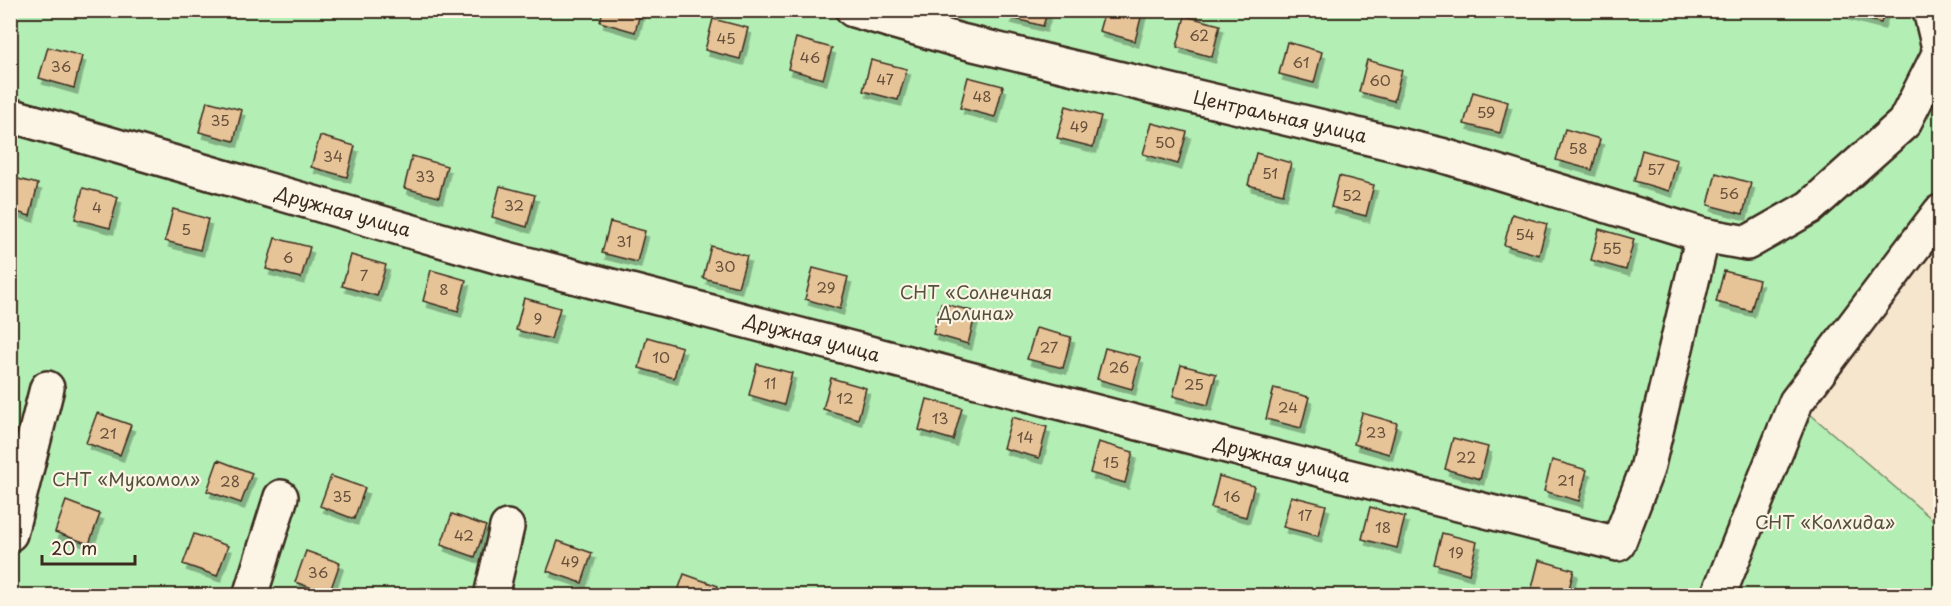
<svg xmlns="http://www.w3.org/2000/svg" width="1951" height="606" font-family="'Playpen Sans',sans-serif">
<defs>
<filter id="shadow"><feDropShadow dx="3.5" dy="6" stdDeviation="0" flood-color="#0004"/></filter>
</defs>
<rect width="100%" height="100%" fill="#f6e6ce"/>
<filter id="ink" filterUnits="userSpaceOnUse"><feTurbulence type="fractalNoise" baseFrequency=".0167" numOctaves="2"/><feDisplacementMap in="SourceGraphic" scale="12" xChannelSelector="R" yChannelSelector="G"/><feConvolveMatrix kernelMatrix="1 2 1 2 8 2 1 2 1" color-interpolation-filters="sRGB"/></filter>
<g filter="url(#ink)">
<path fill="#b3efb4" stroke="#778c69" stroke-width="1.5" d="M 10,11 L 1940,11 L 1940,212 L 1796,402 L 1940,526 L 1940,595 L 11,595 Z"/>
<path fill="#e7c398" stroke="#3b2a1e" stroke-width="1.5" filter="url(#shadow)" d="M 603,10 L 641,10 L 635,32 L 600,22 Z
M 1010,10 L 1048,10 L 1043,26 L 1008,17 Z
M 1105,10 L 1143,10 L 1135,41 L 1099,31 Z
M 1847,10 L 1885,10 L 1881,23 L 1846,14 Z
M 1185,16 L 1220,25 L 1212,57 L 1177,47 Z
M 713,19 L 748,28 L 740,59 L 705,50 Z
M 796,38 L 832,48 L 823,79 L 788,69 Z
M 1287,42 L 1322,52 L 1314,83 L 1279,74 Z
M 48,47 L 82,56 L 74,88 L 39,78 Z
M 871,60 L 907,69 L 898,100 L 863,91 Z
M 1367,60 L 1402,70 L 1394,101 L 1359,92 Z
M 968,77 L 1003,86 L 995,117 L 960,108 Z
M 1473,92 L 1508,102 L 1500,133 L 1464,124 Z
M 207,101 L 242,110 L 234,141 L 199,132 Z
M 1066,106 L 1101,116 L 1093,147 L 1057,138 Z
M 1152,123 L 1187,132 L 1178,164 L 1143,154 Z
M 1565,129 L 1600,139 L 1592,170 L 1556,160 Z
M 320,136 L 355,146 L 347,177 L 311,167 Z
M 1642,150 L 1677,160 L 1669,191 L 1634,181 Z
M 1256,153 L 1291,163 L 1283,194 L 1248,185 Z
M 412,156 L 447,166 L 439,197 L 404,188 Z
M 1716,173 L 1751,183 L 1743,214 L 1708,205 Z
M 1339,176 L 1374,185 L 1366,216 L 1331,207 Z
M 10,177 L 38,184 L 30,216 L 10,210 Z
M 500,186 L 535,195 L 527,227 L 492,217 Z
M 83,188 L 118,197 L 110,228 L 75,219 Z
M 173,209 L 208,219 L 200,250 L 165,241 Z
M 1512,214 L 1547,224 L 1539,255 L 1504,245 Z
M 610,222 L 645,231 L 637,262 L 602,253 Z
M 1599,229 L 1634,239 L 1626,270 L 1591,260 Z
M 275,238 L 310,247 L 301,278 L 266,269 Z
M 711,246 L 747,256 L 738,287 L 703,278 Z
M 351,255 L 386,265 L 377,296 L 342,286 Z
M 813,268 L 848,277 L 840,309 L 805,299 Z
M 431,270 L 466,280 L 458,311 L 423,301 Z
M 1724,271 L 1759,280 L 1751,311 L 1716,302 Z
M 524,298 L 560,308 L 551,339 L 516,330 Z
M 941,303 L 976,312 L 968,344 L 933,334 Z
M 1036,328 L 1071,337 L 1063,368 L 1027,359 Z
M 647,337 L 682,347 L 674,378 L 639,368 Z
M 1105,348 L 1140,357 L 1132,389 L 1097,379 Z
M 757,364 L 792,373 L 784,405 L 749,395 Z
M 1181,365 L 1216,374 L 1208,405 L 1173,396 Z
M 831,378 L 866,388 L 858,419 L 823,409 Z
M 1274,388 L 1309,397 L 1301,428 L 1266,419 Z
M 927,399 L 962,408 L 953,440 L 919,430 Z
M 97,413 L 131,425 L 120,455 L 86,443 Z
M 1362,413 L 1397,423 L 1389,454 L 1354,444 Z
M 1012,417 L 1047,427 L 1039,458 L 1003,448 Z
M 1453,438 L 1488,447 L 1480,479 L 1445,469 Z
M 1098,442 L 1133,452 L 1125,483 L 1090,473 Z
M 218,460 L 252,473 L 241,503 L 207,491 Z
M 1552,460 L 1587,470 L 1579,501 L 1544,491 Z
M 331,476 L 365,488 L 354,519 L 320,506 Z
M 1219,476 L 1254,486 L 1246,517 L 1211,508 Z
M 1291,496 L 1326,505 L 1318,536 L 1283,527 Z
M 66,501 L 100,514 L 89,544 L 55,532 Z
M 1370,507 L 1405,517 L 1397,548 L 1362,539 Z
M 452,514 L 486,526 L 475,557 L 441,545 Z
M 1442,533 L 1477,542 L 1469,574 L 1434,564 Z
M 194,534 L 228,546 L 217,576 L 183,564 Z
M 558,541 L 592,553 L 582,583 L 547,571 Z
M 306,551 L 340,563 L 329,594 L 295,582 Z
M 1539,560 L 1574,570 L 1567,596 L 1545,596 L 1531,592 Z
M 684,574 L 718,586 L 715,596 L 676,596 Z
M 423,588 L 445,596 L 420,596 Z"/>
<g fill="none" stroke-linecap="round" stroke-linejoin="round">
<g stroke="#3b2a1e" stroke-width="38">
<path id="minor" d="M 853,10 L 961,41 L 1441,155 L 1703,235 L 1747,243 L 1810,207 L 1904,123 L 1940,52 L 1930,10
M 10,115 L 496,256 L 1231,447 L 1618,544 L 1647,469 L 1703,235
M 10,534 L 47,388
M 250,596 L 281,497
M 491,596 L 507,527
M 1718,596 L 1796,402 L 1940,212"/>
</g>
<use href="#minor" stroke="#fcf5e5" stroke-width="33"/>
</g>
</g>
<g text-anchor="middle" stroke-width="4.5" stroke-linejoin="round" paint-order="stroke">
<g font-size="15" fill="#66503c">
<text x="1199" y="41">62</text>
<text x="726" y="44">45</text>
<text x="810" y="63">46</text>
<text x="1301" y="68">61</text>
<text x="61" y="72">36</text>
<text x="885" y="85">47</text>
<text x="1380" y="86">60</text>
<text x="982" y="102">48</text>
<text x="1486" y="118">59</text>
<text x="220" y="126">35</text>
<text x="1079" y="132">49</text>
<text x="1165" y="148">50</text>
<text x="1578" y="154">58</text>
<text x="333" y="162">34</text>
<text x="1656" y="175">57</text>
<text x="1270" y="179">51</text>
<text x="425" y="182">33</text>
<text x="1729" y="199">56</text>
<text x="1352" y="201">52</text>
<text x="514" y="211">32</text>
<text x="97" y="213">4</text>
<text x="186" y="235">5</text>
<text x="1525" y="240">54</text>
<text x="624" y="247">31</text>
<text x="1612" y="254">55</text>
<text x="288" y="263">6</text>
<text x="725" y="272">30</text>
<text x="364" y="281">7</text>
<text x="826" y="293">29</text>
<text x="444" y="295">8</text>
<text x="538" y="324">9</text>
<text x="1049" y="353">27</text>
<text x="661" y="363">10</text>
<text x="1119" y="373">26</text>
<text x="770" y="389">11</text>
<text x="1194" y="390">25</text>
<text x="845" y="404">12</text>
<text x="1288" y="413">24</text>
<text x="940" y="424">13</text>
<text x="1376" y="438">23</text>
<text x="108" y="439">21</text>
<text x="1025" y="443">14</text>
<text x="1466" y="463">22</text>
<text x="1111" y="468">15</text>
<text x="1566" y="486">21</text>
<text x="230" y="487">28</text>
<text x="342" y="502">35</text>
<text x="1232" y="502">16</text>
<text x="1305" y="521">17</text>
<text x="1383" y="533">18</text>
<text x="464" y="541">42</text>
<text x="1456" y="558">19</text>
<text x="570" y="567">49</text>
<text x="318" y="578">36</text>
</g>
<g font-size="18" fill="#3b2a1e" stroke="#fcf5e5">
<text transform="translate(1280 117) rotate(13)" y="6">Центральная улица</text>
<text transform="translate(343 212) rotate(16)" y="6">Дружная улица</text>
<text transform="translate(812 338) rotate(15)" y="6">Дружная улица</text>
<text transform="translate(1282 460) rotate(14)" y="6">Дружная улица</text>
</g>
<g font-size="18" fill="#53513c" stroke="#fcf5e5">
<text x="976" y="299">СНТ «Солнечная<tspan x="976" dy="21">Долина»</tspan></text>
<text x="126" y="486">СНТ «Мукомол»</text>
<text x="1825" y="529">СНТ «Колхида»</text>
</g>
</g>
<rect width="1951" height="606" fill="none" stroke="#fcf5e5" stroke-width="36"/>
<rect x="18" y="18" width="1915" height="570" fill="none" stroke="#3b2a1e" stroke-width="2" filter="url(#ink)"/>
<path d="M42 555v9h93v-9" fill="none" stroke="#3b2a1e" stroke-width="3"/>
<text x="51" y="555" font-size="18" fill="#3b2a1e" stroke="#fcf5e5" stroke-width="4.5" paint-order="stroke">20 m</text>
</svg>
